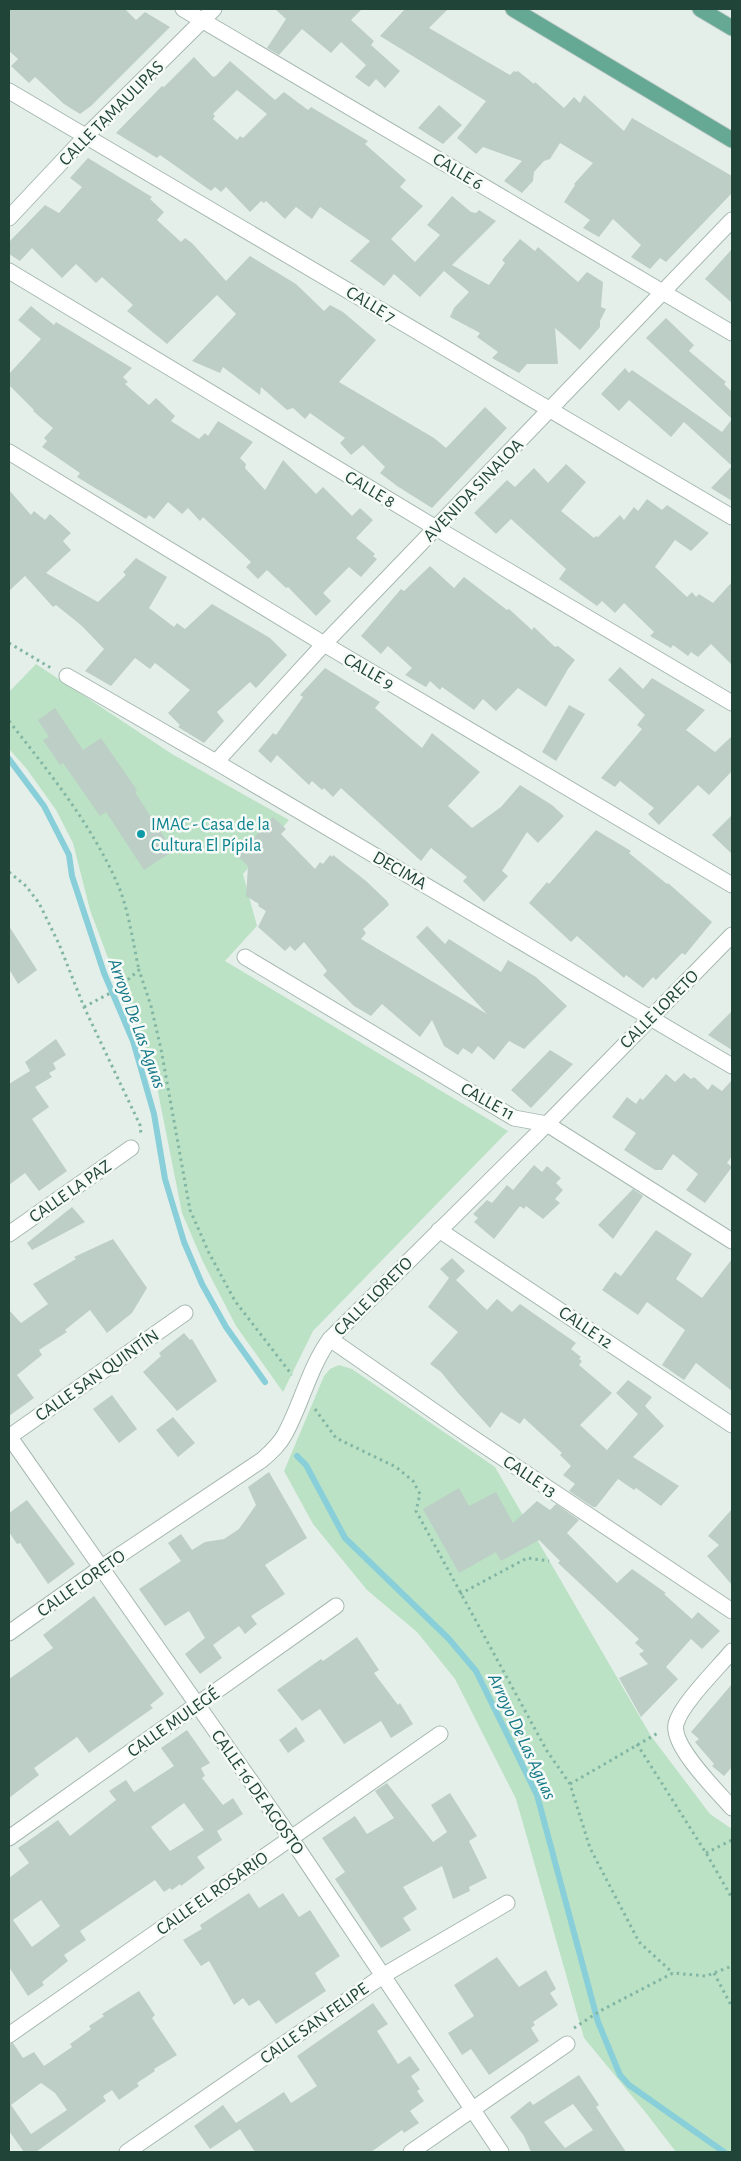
<svg xmlns="http://www.w3.org/2000/svg" width="741" height="2161" font-family="'Alegreya Sans',sans-serif">
<rect width="100%" height="100%" fill="#e5efea"/>
<path fill="#bce2c5" d="M 36,664 L 172,754 L 289,820 L 243,874 L 257,926 L 225,961 L 508,1131 L 313,1331 L 283,1392 L 236,1326 L 203,1262 L 182,1213 L 157,1087 L 144,1041 L 120,990 L 90,910 L 73,843 L 56,810 L 26,768 L 9,749 L 9,692 Z
M 339,1365 L 352,1369 L 495,1467 L 651,1736 L 710,1814 L 732,1829 L 732,2152 L 676,2152 L 646,2113 L 584,2038 L 516,1799 L 455,1679 L 417,1632 L 367,1590 L 313,1524 L 284,1471 L 324,1376 L 330,1369 Z"/>
<g fill="none" stroke-linecap="round" stroke-linejoin="round">
<path stroke="#88cfd9" stroke-width="6" d="M 9,759 L 44,806 L 69,855 L 72,876 L 104,973 L 133,1041 L 154,1114 L 165,1179 L 184,1242 L 202,1284 L 226,1327 L 265,1382
M 297,1456 L 306,1465 L 345,1538 L 448,1638 L 476,1671 L 537,1795 L 598,2022 L 620,2075 L 629,2085 L 724,2152"/>
</g>
<path fill="#bccec6" fill-rule="evenodd" d="M 9,9 L 125,9 L 136,20 L 145,12 L 170,27 L 91,106 L 80,114 L 64,104 L 35,77 L 29,83 L 11,66 L 18,59 L 9,51 Z
M 275,9 L 362,9 L 351,20 L 374,41 L 371,45 L 400,71 L 385,88 L 376,79 L 369,87 L 355,77 L 366,65 L 341,42 L 331,53 L 302,29 L 279,55 L 267,48 L 286,19 Z
M 405,9 L 448,9 L 429,28 L 510,75 L 514,71 L 516,72 L 518,71 L 534,84 L 535,82 L 564,108 L 574,97 L 580,103 L 584,95 L 624,131 L 632,118 L 732,176 L 732,193 L 666,262 L 660,258 L 650,269 L 631,257 L 641,245 L 613,219 L 599,237 L 583,228 L 590,220 L 564,202 L 575,185 L 574,184 L 593,163 L 560,143 L 550,159 L 544,161 L 534,172 L 533,181 L 522,193 L 504,181 L 522,161 L 483,147 L 476,154 L 457,138 L 486,101 L 380,36 Z
M 194,57 L 213,77 L 216,76 L 230,61 L 275,100 L 284,92 L 308,110 L 311,107 L 368,141 L 365,144 L 406,180 L 400,187 L 423,206 L 391,239 L 415,262 L 440,235 L 427,225 L 452,196 L 471,212 L 476,213 L 479,210 L 496,221 L 452,265 L 489,285 L 505,263 L 502,260 L 520,239 L 535,251 L 538,247 L 578,282 L 587,272 L 603,282 L 601,307 L 606,309 L 600,321 L 600,327 L 580,350 L 555,328 L 558,364 L 527,364 L 519,373 L 492,358 L 498,352 L 477,337 L 480,333 L 450,317 L 454,308 L 469,292 L 444,271 L 420,297 L 394,274 L 384,286 L 350,261 L 370,241 L 320,207 L 312,219 L 296,207 L 285,219 L 266,201 L 264,203 L 261,201 L 250,212 L 226,187 L 221,192 L 215,187 L 211,191 L 160,155 L 157,158 L 116,133 L 162,86 L 164,87 ZM 237,90 L 267,114 L 243,138 L 240,136 L 237,140 L 213,119 L 215,116 L 213,114 Z
M 439,105 L 462,125 L 443,144 L 418,128 Z
M 88,158 L 152,197 L 150,199 L 164,212 L 157,220 L 181,242 L 185,238 L 192,243 L 226,281 L 250,256 L 296,284 L 324,311 L 330,305 L 343,312 L 376,340 L 339,382 L 434,438 L 446,448 L 485,407 L 507,428 L 432,508 L 397,486 L 380,473 L 385,467 L 363,445 L 351,455 L 340,443 L 345,438 L 310,413 L 305,419 L 293,408 L 287,410 L 261,387 L 260,395 L 223,367 L 220,373 L 192,361 L 236,314 L 217,295 L 167,344 L 127,311 L 133,305 L 102,277 L 96,283 L 76,264 L 62,278 L 32,248 L 20,261 L 9,254 L 9,242 L 45,205 L 59,213 L 82,187 L 70,178 Z
M 732,249 L 732,303 L 705,279 Z
M 31,306 L 54,325 L 56,322 L 132,368 L 123,377 L 128,382 L 125,384 L 149,405 L 156,398 L 175,416 L 171,421 L 199,439 L 205,433 L 208,436 L 218,421 L 253,442 L 240,458 L 246,464 L 245,468 L 265,490 L 283,460 L 316,494 L 323,487 L 352,516 L 360,508 L 373,520 L 356,538 L 375,554 L 373,556 L 377,559 L 361,577 L 349,567 L 323,593 L 331,601 L 316,616 L 288,587 L 286,588 L 267,570 L 258,579 L 246,567 L 251,562 L 203,517 L 200,521 L 188,508 L 182,514 L 168,502 L 154,519 L 149,515 L 146,519 L 77,477 L 80,473 L 42,447 L 47,441 L 44,438 L 53,428 L 33,411 L 34,410 L 9,385 L 9,374 L 41,339 L 18,320 Z
M 666,318 L 694,345 L 689,351 L 726,382 L 724,384 L 732,392 L 732,419 L 646,338 Z
M 625,368 L 629,373 L 632,370 L 722,432 L 732,419 L 732,466 L 684,422 L 671,437 L 629,400 L 619,411 L 601,394 Z
M 566,464 L 586,482 L 561,511 L 594,538 L 596,536 L 598,537 L 620,515 L 624,520 L 634,507 L 638,511 L 647,499 L 662,510 L 667,505 L 709,533 L 691,551 L 675,540 L 655,567 L 687,597 L 692,592 L 696,597 L 699,594 L 713,603 L 732,582 L 732,665 L 711,644 L 698,657 L 691,652 L 688,656 L 673,645 L 671,648 L 650,636 L 654,632 L 624,603 L 615,613 L 602,601 L 597,606 L 559,579 L 566,569 L 511,519 L 496,534 L 474,513 L 507,480 L 515,487 L 534,468 L 548,483 Z
M 732,466 L 732,501 L 711,488 Z
M 9,490 L 31,515 L 34,511 L 45,520 L 50,514 L 71,533 L 63,541 L 71,550 L 46,573 L 98,602 L 126,575 L 123,572 L 136,558 L 167,577 L 149,608 L 174,627 L 177,623 L 185,629 L 212,604 L 270,638 L 287,655 L 256,688 L 250,682 L 217,712 L 224,721 L 204,743 L 178,727 L 180,725 L 168,713 L 190,690 L 155,663 L 150,669 L 135,658 L 111,686 L 85,671 L 104,649 L 82,626 L 56,605 L 53,607 L 25,576 L 9,591 Z
M 430,566 L 454,588 L 464,577 L 507,610 L 509,609 L 532,630 L 534,627 L 555,647 L 558,646 L 575,660 L 568,669 L 546,707 L 518,688 L 496,711 L 483,699 L 474,710 L 442,687 L 440,690 L 430,681 L 426,687 L 405,675 L 412,668 L 388,646 L 381,654 L 361,636 L 401,589 L 404,591 Z
M 620,667 L 643,689 L 652,678 L 705,710 L 686,730 L 715,752 L 732,736 L 732,771 L 709,795 L 698,785 L 659,825 L 648,814 L 654,808 L 620,781 L 615,787 L 601,778 L 642,729 L 637,725 L 645,715 L 608,680 Z
M 325,668 L 380,702 L 375,708 L 422,748 L 432,733 L 480,772 L 448,806 L 472,828 L 501,807 L 520,785 L 552,805 L 564,816 L 538,843 L 527,832 L 502,871 L 508,876 L 484,902 L 463,881 L 467,877 L 431,848 L 421,861 L 341,788 L 333,797 L 324,788 L 322,790 L 312,781 L 309,785 L 277,755 L 271,763 L 258,751 L 273,733 L 276,735 L 303,697 L 300,695 Z
M 569,705 L 585,714 L 556,761 L 542,752 Z
M 55,708 L 83,750 L 101,738 L 137,790 L 135,792 L 173,851 L 144,870 L 106,812 L 100,816 L 63,763 L 60,765 L 43,740 L 49,737 L 38,720 Z
M 732,815 L 732,854 L 712,835 Z
M 273,817 L 286,829 L 281,834 L 315,869 L 320,862 L 323,864 L 330,855 L 332,857 L 333,855 L 366,881 L 387,901 L 389,905 L 363,929 L 366,933 L 361,939 L 487,1014 L 416,937 L 427,926 L 445,944 L 449,939 L 501,972 L 508,960 L 536,977 L 567,1006 L 524,1049 L 509,1041 L 494,1060 L 478,1046 L 472,1054 L 463,1048 L 458,1055 L 444,1046 L 432,1020 L 420,1037 L 382,1004 L 371,1016 L 354,1006 L 323,975 L 327,971 L 304,942 L 295,951 L 290,946 L 285,951 L 258,927 L 266,911 L 258,906 L 259,904 L 246,896 L 248,866 L 237,856 Z
M 596,830 L 631,851 L 629,853 L 667,884 L 668,883 L 712,922 L 685,955 L 682,953 L 656,980 L 653,977 L 643,988 L 626,975 L 624,978 L 577,936 L 571,942 L 529,903 L 547,882 L 549,884 Z
M 9,926 L 37,970 L 18,984 L 9,969 Z
M 732,1011 L 732,1050 L 708,1035 Z
M 56,1039 L 66,1055 L 53,1063 L 56,1069 L 49,1073 L 52,1077 L 35,1087 L 49,1107 L 32,1119 L 67,1171 L 39,1191 L 25,1173 L 9,1185 L 9,1084 L 30,1071 L 25,1062 Z
M 550,1050 L 573,1064 L 531,1108 L 511,1090 Z
M 684,1073 L 691,1079 L 694,1077 L 708,1090 L 712,1084 L 722,1091 L 732,1080 L 732,1156 L 727,1163 L 732,1167 L 705,1203 L 686,1190 L 698,1174 L 673,1154 L 662,1170 L 655,1170 L 624,1150 L 636,1133 L 612,1117 L 627,1097 L 636,1104 L 640,1098 L 643,1100 L 666,1074 L 675,1082 Z
M 534,1165 L 542,1172 L 547,1166 L 561,1178 L 556,1183 L 563,1190 L 555,1199 L 560,1203 L 543,1219 L 526,1206 L 524,1209 L 520,1206 L 494,1239 L 474,1222 L 478,1218 L 473,1214 L 487,1200 L 492,1203 L 507,1185 L 513,1190 Z
M 633,1189 L 643,1196 L 613,1239 L 598,1225 Z
M 72,1207 L 85,1222 L 32,1250 L 27,1243 Z
M 656,1230 L 692,1254 L 676,1279 L 702,1298 L 732,1259 L 732,1391 L 696,1363 L 684,1380 L 662,1365 L 685,1330 L 647,1302 L 638,1315 L 602,1290 L 615,1272 L 621,1276 Z
M 113,1239 L 147,1288 L 132,1313 L 107,1333 L 90,1310 L 65,1330 L 67,1332 L 39,1350 L 42,1355 L 17,1375 L 34,1398 L 9,1416 L 9,1310 L 21,1323 L 48,1304 L 33,1284 L 76,1259 L 74,1257 Z
M 452,1258 L 465,1271 L 456,1280 L 487,1310 L 497,1299 L 512,1312 L 520,1304 L 576,1343 L 571,1349 L 581,1357 L 579,1359 L 582,1361 L 579,1365 L 612,1393 L 580,1425 L 607,1450 L 638,1414 L 616,1393 L 628,1380 L 652,1397 L 645,1406 L 664,1426 L 633,1457 L 679,1486 L 661,1506 L 636,1488 L 634,1490 L 618,1479 L 596,1507 L 593,1507 L 569,1491 L 575,1484 L 563,1475 L 571,1466 L 560,1455 L 562,1453 L 524,1418 L 520,1424 L 501,1412 L 490,1428 L 458,1393 L 441,1372 L 430,1364 L 458,1332 L 428,1307 L 449,1278 L 440,1269 Z
M 184,1333 L 190,1340 L 192,1339 L 217,1381 L 177,1411 L 143,1372 L 161,1356 L 159,1353 Z
M 112,1395 L 137,1429 L 119,1443 L 93,1409 Z
M 173,1417 L 195,1443 L 178,1457 L 156,1430 Z
M 269,1472 L 307,1538 L 265,1565 L 285,1594 L 251,1616 L 257,1624 L 245,1634 L 239,1626 L 213,1645 L 222,1658 L 200,1674 L 185,1654 L 205,1638 L 189,1611 L 165,1626 L 139,1589 L 181,1561 L 168,1543 L 181,1534 L 192,1550 L 205,1542 L 224,1539 L 239,1529 L 256,1505 L 248,1487 Z
M 459,1488 L 469,1506 L 496,1492 L 513,1523 L 537,1501 L 550,1510 L 556,1504 L 579,1520 L 567,1533 L 617,1583 L 632,1569 L 666,1593 L 664,1594 L 692,1619 L 698,1612 L 720,1631 L 702,1649 L 691,1639 L 666,1667 L 678,1679 L 641,1717 L 619,1678 L 648,1664 L 639,1654 L 644,1651 L 635,1643 L 639,1639 L 558,1563 L 560,1561 L 539,1540 L 501,1561 L 496,1552 L 459,1573 L 423,1509 Z
M 27,1500 L 75,1564 L 48,1584 L 20,1543 L 17,1544 L 9,1532 L 9,1513 Z
M 732,1509 L 732,1585 L 707,1556 L 719,1545 L 708,1536 Z
M 94,1596 L 164,1694 L 150,1705 L 153,1708 L 89,1753 L 77,1737 L 34,1768 L 39,1775 L 9,1798 L 9,1679 L 53,1648 L 43,1635 Z
M 357,1637 L 379,1670 L 374,1673 L 398,1705 L 400,1703 L 413,1724 L 391,1738 L 381,1721 L 344,1744 L 320,1709 L 302,1721 L 277,1690 L 321,1659 L 323,1661 Z
M 732,1684 L 732,1767 L 724,1776 L 712,1766 L 714,1764 L 695,1742 L 699,1739 L 691,1732 Z
M 296,1727 L 305,1741 L 288,1753 L 279,1740 Z
M 187,1730 L 210,1763 L 201,1768 L 205,1776 L 202,1778 L 223,1805 L 233,1798 L 243,1814 L 217,1831 L 222,1840 L 197,1857 L 205,1868 L 181,1886 L 180,1884 L 172,1890 L 170,1888 L 164,1892 L 155,1880 L 80,1931 L 86,1940 L 64,1955 L 68,1961 L 42,1982 L 44,1985 L 28,1996 L 9,1967 L 9,1878 L 29,1863 L 18,1848 L 58,1820 L 70,1836 L 116,1800 L 109,1791 L 126,1780 L 134,1792 L 174,1766 L 161,1748 ZM 184,1803 L 204,1830 L 170,1851 L 151,1827 ZM 41,1900 L 60,1926 L 32,1947 L 13,1920 Z
M 387,1783 L 433,1842 L 447,1832 L 431,1805 L 450,1793 L 477,1836 L 469,1841 L 487,1878 L 469,1887 L 470,1891 L 453,1899 L 442,1866 L 403,1887 L 417,1909 L 403,1918 L 411,1930 L 381,1948 L 335,1879 L 345,1872 L 322,1838 L 355,1816 L 367,1834 L 394,1818 L 375,1791 Z
M 249,1893 L 259,1908 L 283,1893 L 299,1917 L 310,1910 L 340,1956 L 315,1973 L 326,1991 L 276,2024 L 259,2000 L 249,2006 L 243,1998 L 234,2005 L 209,1961 L 201,1966 L 183,1940 L 202,1929 L 200,1925 Z
M 497,1957 L 519,1987 L 546,1970 L 556,1989 L 550,1993 L 558,2005 L 533,2022 L 535,2025 L 531,2028 L 539,2041 L 489,2075 L 471,2049 L 462,2055 L 448,2033 L 474,2016 L 454,1985 Z
M 139,1991 L 155,2015 L 152,2018 L 177,2055 L 154,2069 L 155,2071 L 137,2083 L 139,2086 L 119,2100 L 112,2090 L 103,2096 L 106,2101 L 36,2152 L 24,2152 L 9,2131 L 9,2044 L 13,2043 L 23,2058 L 34,2052 L 44,2066 L 72,2047 L 70,2044 L 91,2029 L 89,2026 L 104,2016 L 102,2014 ZM 41,2083 L 55,2093 L 67,2110 L 31,2134 L 11,2105 Z
M 373,2003 L 388,2024 L 377,2031 L 398,2064 L 410,2056 L 420,2070 L 411,2076 L 420,2089 L 417,2091 L 424,2101 L 410,2111 L 419,2123 L 404,2133 L 402,2130 L 371,2152 L 255,2152 L 240,2129 L 210,2149 L 194,2126 L 223,2105 L 236,2123 L 284,2092 L 291,2103 L 317,2086 L 297,2056 Z
M 579,2075 L 599,2105 L 596,2107 L 626,2152 L 531,2152 L 524,2136 L 510,2117 L 530,2101 L 533,2105 ZM 573,2104 L 593,2130 L 565,2148 L 544,2122 Z"/>
<g fill="none" stroke-linecap="round" stroke-linejoin="round">
<g stroke="#a6b8b1" stroke-width="17">
<path id="minor" d="M 183,9 L 732,333
M 9,91 L 732,517
M 9,218 L 86,136 L 214,9
M 9,271 L 436,528 L 732,703
M 9,452 L 324,644 L 732,885
M 67,676 L 216,762 L 732,1066
M 216,762 L 324,644 L 732,220
M 245,957 L 514,1118 L 547,1124 L 732,1241
M 439,1230 L 732,1425
M 9,1234 L 131,1148
M 330,1339 L 461,1430 L 732,1611
M 9,1437 L 185,1313
M 732,1651 C 718,1668 681,1704 676,1724 C 671,1746 718,1792 732,1808
M 9,1838 L 336,1606
M 9,2035 L 440,1734
M 127,2152 L 384,1975 L 507,1903
M 411,2152 L 567,2044"/>
</g>
<g stroke="#a6b8b1" stroke-width="17">
<path id="tertiary" d="M 9,1436 L 290,1837 L 501,2152
M 9,1633 L 102,1567 L 262,1460 C 271,1452 280,1444 285,1434 C 302,1403 309,1368 330,1339 L 547,1124 L 732,935"/>
</g>
<g stroke="#c1cbc8" stroke-width="17">
<path id="primary" d="M 513,9 L 732,140
M 700,9 L 732,28"/>
</g>
<path stroke="#82b6a4" stroke-width="3" stroke-dasharray="2.5 4" stroke-linecap="butt" d="M 9,643 L 51,668
M 9,721 C 49,772 92,825 118,885 C 129,911 133,943 139,970
M 9,872 L 26,886 L 39,903 L 59,944 L 84,1007 L 140,1125 L 141,1134
M 84,1007 L 116,990 L 139,970 L 151,1006 L 161,1049 L 190,1210 L 209,1253 L 235,1301 L 292,1375
M 315,1409 L 336,1438 L 396,1467 L 413,1481 L 420,1494 L 416,1511 L 547,1751 L 570,1784 L 590,1848 L 639,1942 L 673,1973
M 460,1594 L 527,1558 L 549,1561
M 637,1744 L 706,1853 L 732,1898
M 570,1784 L 658,1733
M 706,1853 L 732,1840
M 714,1973 L 732,2007
M 574,2028 L 600,2011 L 673,1973 L 706,1976 L 732,1966"/>
<use href="#minor" stroke="#fff" stroke-width="15"/>
<use href="#tertiary" stroke="#fff" stroke-width="15"/>
<use href="#primary" stroke="#65a995" stroke-width="15"/>
</g>
<circle fill="#0f9aa8" stroke="#f6fbf8" stroke-width="2" cx="141" cy="834" r="5"/>
<g text-anchor="middle" stroke-width="5" stroke-linejoin="round" paint-order="stroke">
<g font-size="18" fill="#214439" stroke="#f6fbf8">
<text transform="translate(111 113) rotate(-45)" y="6">CALLE TAMAULIPAS</text>
<text transform="translate(458 171) rotate(31)" y="6">CALLE 6</text>
<text transform="translate(371 304) rotate(31)" y="6">CALLE 7</text>
<text transform="translate(370 489) rotate(31)" y="6">CALLE 8</text>
<text transform="translate(473 490) rotate(-46)" y="6">AVENIDA SINALOA</text>
<text transform="translate(369 671) rotate(30)" y="6">CALLE 9</text>
<text transform="translate(400 870) rotate(30)" y="6">DECIMA</text>
<text transform="translate(659 1009) rotate(-45)" y="6">CALLE LORETO</text>
<text transform="translate(488 1101) rotate(29)" y="6">CALLE 11</text>
<text transform="translate(70 1191) rotate(-35)" y="6">CALLE LA PAZ</text>
<text transform="translate(373 1296) rotate(-45)" y="6">CALLE LORETO</text>
<text transform="translate(586 1327) rotate(34)" y="6">CALLE 12</text>
<text transform="translate(97 1375) rotate(-35)" y="6">CALLE SAN QUINTÍN</text>
<text transform="translate(530 1476) rotate(34)" y="6">CALLE 13</text>
<text transform="translate(81 1583) rotate(-35)" y="6">CALLE LORETO</text>
<text transform="translate(173 1722) rotate(-35)" y="6">CALLE MULEGÉ</text>
<text transform="translate(258 1792) rotate(55)" y="6">CALLE 16 DE AGOSTO</text>
<text transform="translate(212 1893) rotate(-35)" y="6">CALLE EL ROSARIO</text>
<text transform="translate(314 2023) rotate(-35)" y="6">CALLE SAN FELIPE</text>
</g>
<g font-size="18" fill="#0d838f" stroke="#f6fbf8" text-anchor="start">
<text x="151" y="830">IMAC - Casa de la<tspan x="151" dy="21">Cultura El Pípila</tspan></text>
</g>
<g font-size="19" font-style="italic" fill="#147787" stroke="#f6fbf8">
<text transform="translate(138 1023) rotate(70)" y="7">Arroyo De Las Aguas</text>
<text transform="translate(523 1736) rotate(65)" y="7">Arroyo De Las Aguas</text>
</g>
</g>
<rect width="741" height="2161" fill="none" stroke="#214439" stroke-width="20"/>
</svg>
